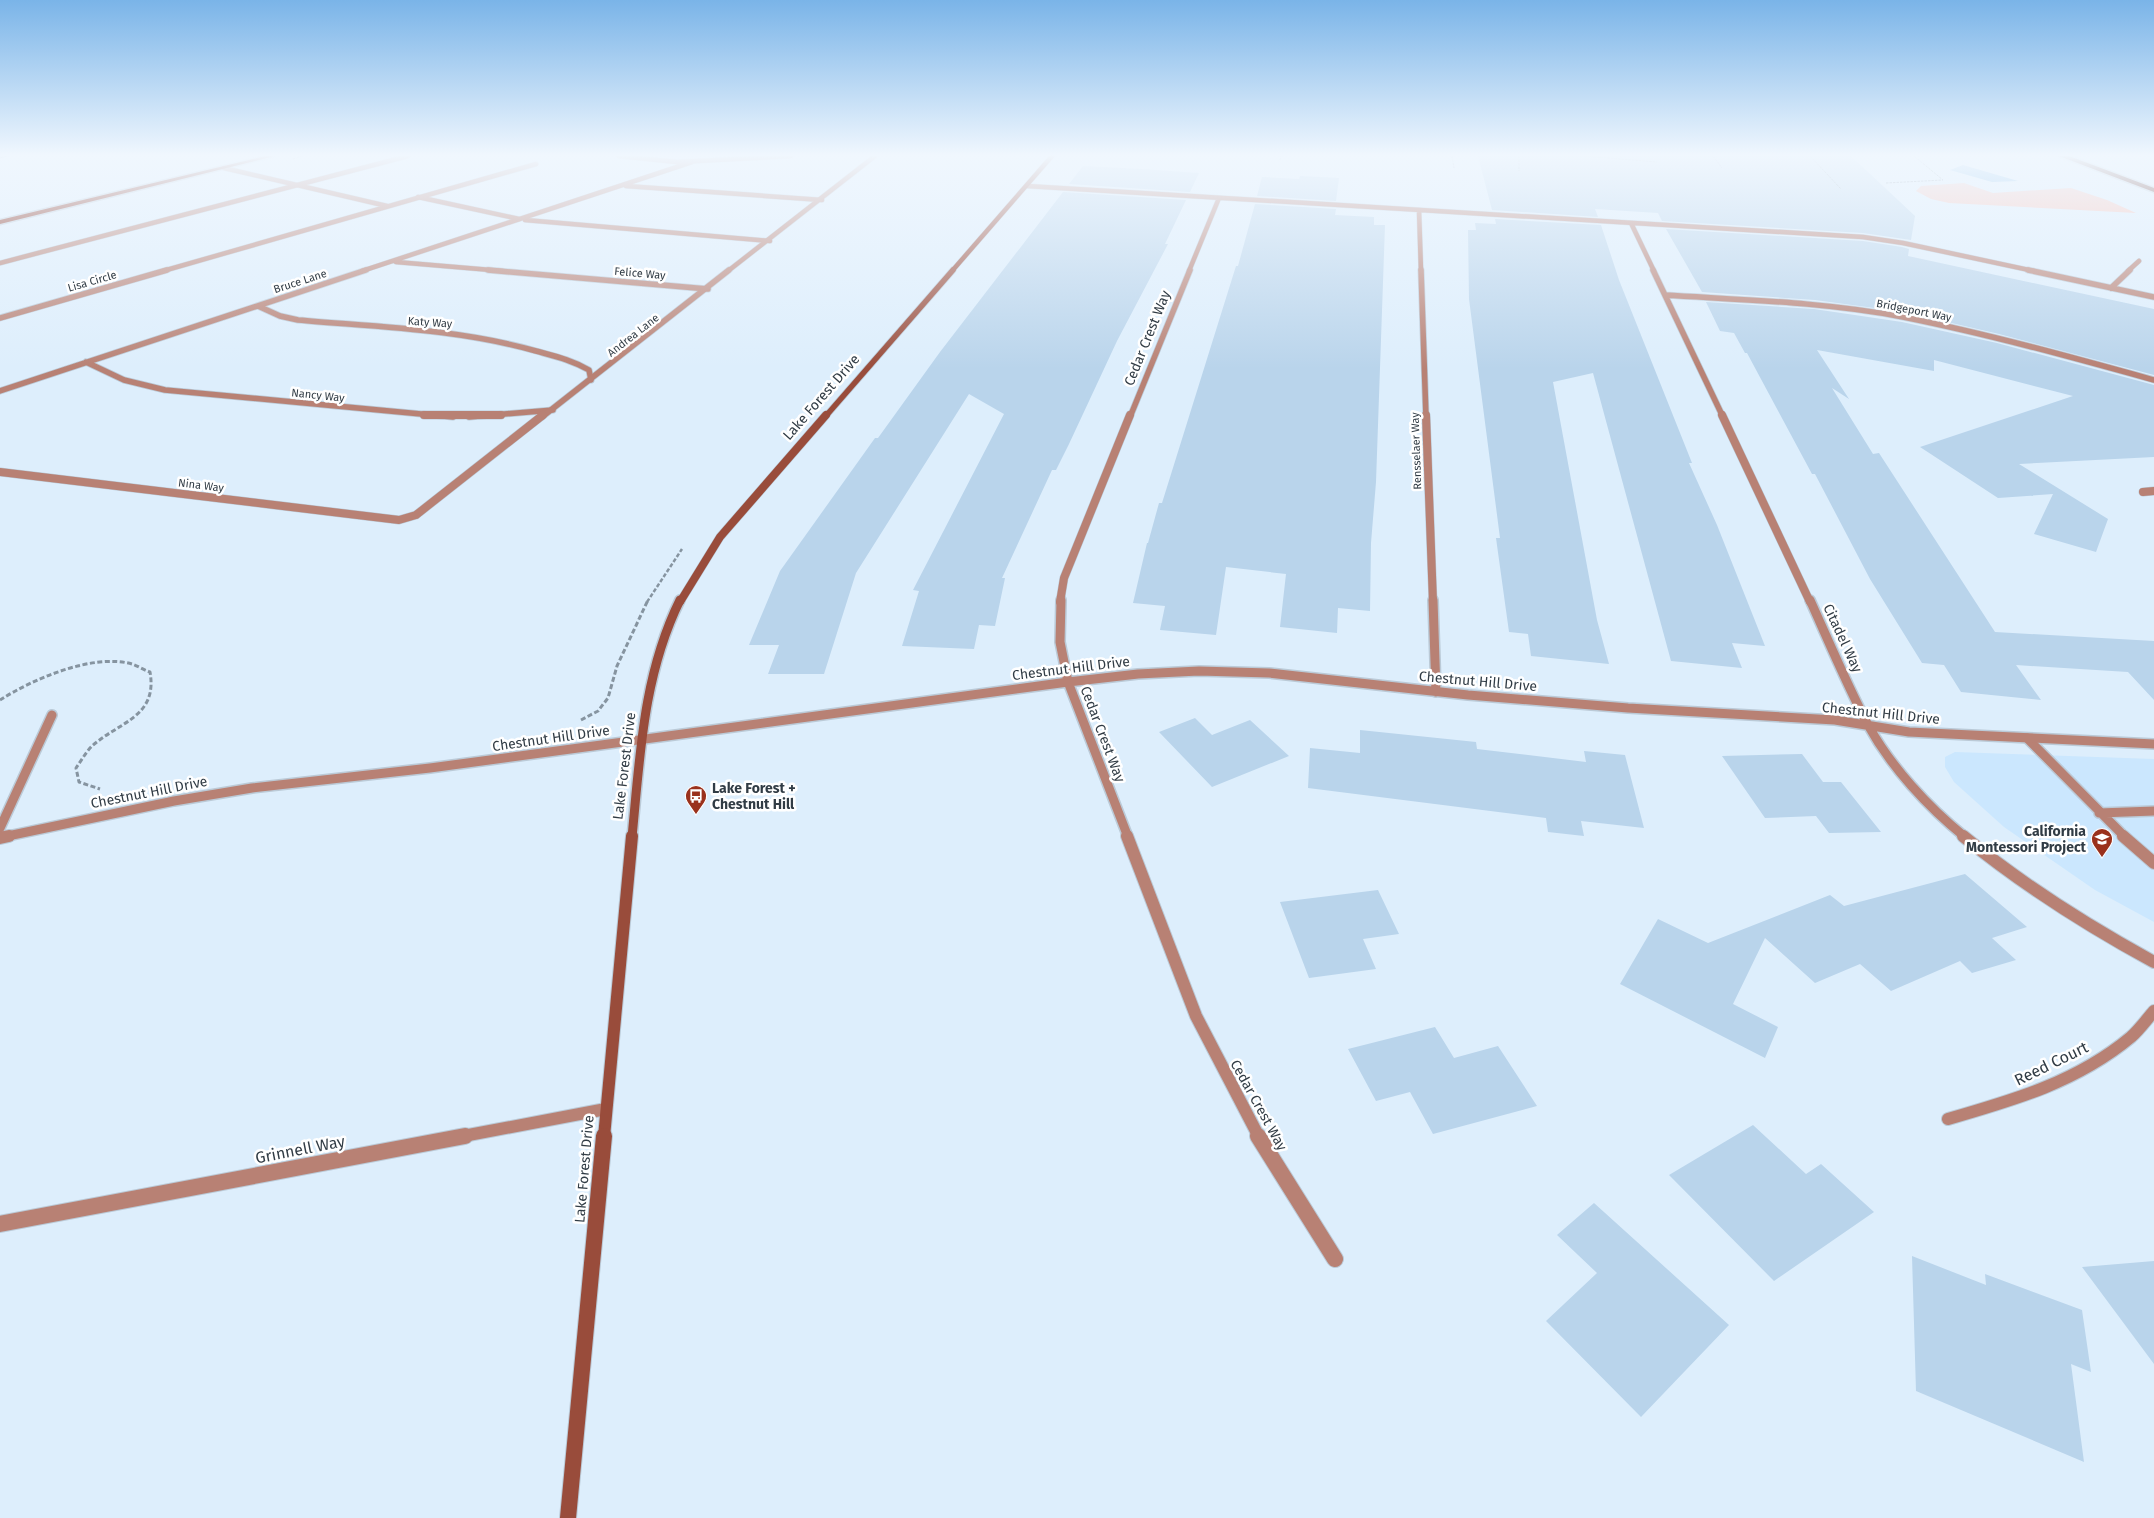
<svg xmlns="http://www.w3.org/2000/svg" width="2154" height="1518" font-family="'Fira Sans',sans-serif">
<rect width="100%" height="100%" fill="#ddeefc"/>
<path fill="#cbe7fe" d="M 1955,752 L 2154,759 L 2154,922 L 2095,890 L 2004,827 L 1954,782 L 1945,767 L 1945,757 Z"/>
<path fill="#fcbeb0" d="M 1964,183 L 1993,193 L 2071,188 L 2107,200 L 2136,213 L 1949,203 L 1931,199 L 1916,191 L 1921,186 Z"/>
<path fill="#76b5e7" d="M 1963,165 L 2018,181 L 1992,182 L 1950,170 Z"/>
<path fill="#b9d4eb" d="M 1478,156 L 1851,156 L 1915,216 L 1911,240 L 1863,233 L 1662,221 L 1658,213 L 1595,209 L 1598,217 L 1492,210 Z
M 1083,166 L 1142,169 L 1199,173 L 1190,192 L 1069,184 Z
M 1300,176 L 1339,178 L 1336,201 L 1257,196 L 1262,177 L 1299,179 Z
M 1063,192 L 1186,200 L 1165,244 L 1168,244 L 1117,341 L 1069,444 L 1056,470 L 1052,470 L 1002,578 L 1005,578 L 995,626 L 979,625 L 974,649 L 902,646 L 919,591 L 913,590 L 1004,414 L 969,394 L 856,573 L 824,674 L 768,674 L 779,645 L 749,645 L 780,571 L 875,438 L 878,438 L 940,352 Z
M 1255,204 L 1336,209 L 1335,215 L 1374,217 L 1374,225 L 1385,225 L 1376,482 L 1371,543 L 1370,611 L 1338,608 L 1337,633 L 1280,627 L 1286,574 L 1226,567 L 1216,635 L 1160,630 L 1165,606 L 1133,603 L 1147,543 L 1148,543 L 1159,503 L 1162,503 L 1236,266 L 1238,266 Z
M 1495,219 L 1601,225 L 1619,280 L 1692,463 L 1689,463 L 1717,525 L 1765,646 L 1732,643 L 1742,668 L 1671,661 L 1593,373 L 1553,382 L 1597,620 L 1609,664 L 1531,656 L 1528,634 L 1509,632 L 1496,538 L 1500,538 L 1469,299 L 1468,230 L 1476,230 L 1475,223 L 1496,224 Z
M 1666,229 L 1863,241 L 1902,247 L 1909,249 L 1908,256 L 2154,309 L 2154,375 L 1999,334 L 1904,312 L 1815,300 L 1702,292 Z
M 1706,302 L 1814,309 L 1902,322 L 1997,343 L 2154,385 L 2154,457 L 2019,464 L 2108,519 L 2096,552 L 2034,534 L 2053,494 L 1998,498 L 1920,447 L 2073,396 L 1934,360 L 1934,371 L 1817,350 L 1849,399 L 1832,388 L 1873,454 L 1879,453 L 1995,632 L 2154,641 L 2154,700 L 2128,672 L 2016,665 L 2041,700 L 1961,692 L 1944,665 L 1922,663 L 1870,579 L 1815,474 L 1812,474 L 1747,353 L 1745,353 L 1734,333 L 1720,331 Z
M 1195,718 L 1212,735 L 1250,720 L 1289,756 L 1212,787 L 1159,732 Z
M 1360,730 L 1476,742 L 1477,749 L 1586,762 L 1584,751 L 1625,755 L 1644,828 L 1581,821 L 1584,836 L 1548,832 L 1546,818 L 1308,788 L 1310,748 L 1360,753 Z
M 1802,754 L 1823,782 L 1841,782 L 1881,832 L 1829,833 L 1816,816 L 1765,818 L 1722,756 Z
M 1965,874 L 2027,927 L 1992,938 L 2016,960 L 1972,973 L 1960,961 L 1891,991 L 1860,964 L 1815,983 L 1765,938 L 1733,1004 L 1778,1027 L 1765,1058 L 1620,984 L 1658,919 L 1708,943 L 1830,895 L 1844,906 Z
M 1378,890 L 1399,934 L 1363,939 L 1376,969 L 1309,978 L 1280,902 Z
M 1435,1027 L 1454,1058 L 1498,1046 L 1537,1106 L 1433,1134 L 1410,1092 L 1376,1101 L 1348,1049 Z
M 1753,1125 L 1806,1174 L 1821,1164 L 1874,1212 L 1774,1281 L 1669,1175 Z
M 1594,1203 L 1729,1325 L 1641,1417 L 1546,1321 L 1597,1273 L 1557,1235 Z
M 1912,1256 L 1986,1285 L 1985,1274 L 2082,1310 L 2091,1372 L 2071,1364 L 2084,1462 L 1916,1391 Z
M 2154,1261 L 2154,1364 L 2082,1267 Z"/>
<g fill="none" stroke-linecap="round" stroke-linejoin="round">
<g stroke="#bbcad7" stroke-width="5.5">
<path id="lane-far4" d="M 619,156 L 677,162 L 791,156
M 626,186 L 822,200
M 525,220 L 770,241
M 396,262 L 503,271
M 0,263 L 408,156
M 163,271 L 536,164
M 362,271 L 692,162"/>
</g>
<g stroke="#bbcad7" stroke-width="7">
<path id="lane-far3" d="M 488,270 L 708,289
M 258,306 L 280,316 L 298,320 C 378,327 458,329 536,351 C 554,356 572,360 589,370 L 591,380
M 0,318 L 167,270
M 86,362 L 124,380 L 165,390 L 453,417
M 0,391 L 366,270
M 469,417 L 553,410"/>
</g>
<g stroke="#bbcad7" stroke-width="9">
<path id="lane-far2" d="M 424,415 L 501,415"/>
</g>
<g stroke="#bbcad7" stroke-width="12">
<path id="lane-far1" d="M 2027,738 L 2125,837
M 2099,813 L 2154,811"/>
</g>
<g stroke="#bbcad7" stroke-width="14">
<path id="lane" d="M 2123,836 L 2154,863"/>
</g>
<g stroke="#bbcad7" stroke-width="5.5">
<path id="street-far5" d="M 224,168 L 387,206
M 1027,186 L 1863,237 L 1903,243 L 2034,271
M 418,197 L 519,219
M 1419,210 L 1421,271
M 1631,223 L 1654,271
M 728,271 L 875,156
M 1189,271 L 1219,198
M 2128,271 L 2139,261"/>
</g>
<g stroke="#bbcad7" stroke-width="7">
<path id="street-far4" d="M 1421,270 L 1426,417
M 1653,270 L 1723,417
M 2028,270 L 2154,297
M 2111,288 L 2130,270
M 1665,295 C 1744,300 1825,302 1903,317 C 1988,334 2071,357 2154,380
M 542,417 L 729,270
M 1130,417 L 1190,270"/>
</g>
<g stroke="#bbcad7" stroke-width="9">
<path id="street-far3" d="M 1426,415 L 1433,602
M 1722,415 L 1810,602
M 0,472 L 399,520 L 416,515 L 543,415
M 2143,492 L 2154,491
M 1060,602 L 1064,578 L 1130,415"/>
</g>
<g stroke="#bbcad7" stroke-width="12">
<path id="street-far2" d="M 1061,600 L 1060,642 L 1068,682 L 1128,837
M 1433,600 L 1436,692
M 1810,600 C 1829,642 1847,685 1868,725 C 1891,767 1928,807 1965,837
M 0,828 L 52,715
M 3,837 L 174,801 L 252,788 L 430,768 L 1068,682 L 1138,674 L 1199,671 L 1269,673 L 1468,695 L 1628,708 L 1835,720 L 1909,732 L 2154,744"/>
</g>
<g stroke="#bbcad7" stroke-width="14">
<path id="street-far1" d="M 1127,836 L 1196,1016 L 1259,1137
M 1963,836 C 2023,885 2086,925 2154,962
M 0,838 L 9,836
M 1948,1119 C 2014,1100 2077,1082 2131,1037 C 2140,1029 2147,1019 2154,1011
M 458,1137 L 606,1109"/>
</g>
<g stroke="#bbcad7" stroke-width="18">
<path id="street" d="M 1258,1136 L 1335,1259
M 0,1224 L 465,1136"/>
</g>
<g stroke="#bbcad7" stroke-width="5.5">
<path id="secondary-far5" d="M 952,271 L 1052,156"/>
</g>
<g stroke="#bbcad7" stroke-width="7">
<path id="secondary-far4" d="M 825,417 L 953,270"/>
</g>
<g stroke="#bbcad7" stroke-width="9">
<path id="secondary-far3" d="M 680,602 L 720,537 L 826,415"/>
</g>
<g stroke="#bbcad7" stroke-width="12">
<path id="secondary-far2" d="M 632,837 C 640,756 643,675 680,600"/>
</g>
<g stroke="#bbcad7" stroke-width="14">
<path id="secondary-far1" d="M 604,1137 L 632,836"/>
</g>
<g stroke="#bbcad7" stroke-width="18">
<path id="secondary" d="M 568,1518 L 604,1136"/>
</g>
<g stroke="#bbcad7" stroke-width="3">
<path id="primary" d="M 265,156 L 275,156 L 0,224 L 0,220 Z"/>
</g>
<g stroke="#bbcad7" stroke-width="3">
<path id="highway" d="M 2059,156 L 2069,156 L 2154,188 L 2154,192 Z"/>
</g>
<path stroke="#8694a0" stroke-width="1" stroke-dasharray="2.5 1" stroke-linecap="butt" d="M 1452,156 L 1454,168
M 1519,156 L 1519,171
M 1583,156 L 1657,162
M 1713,156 L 1722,168
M 1810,156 L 1841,189
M 293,159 L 302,156
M 1280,160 L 1281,156
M 1886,183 L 1943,180 L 1914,156"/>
<path stroke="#8694a0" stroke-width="2.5" stroke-dasharray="4 2" stroke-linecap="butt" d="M 647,602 L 682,549"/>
<path stroke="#8694a0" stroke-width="3" stroke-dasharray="5 2.5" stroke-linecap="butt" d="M 0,700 C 33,679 93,653 132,664 C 138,666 144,670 150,672 C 158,717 119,722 92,746 C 86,752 81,761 76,768 L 79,782 L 100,789
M 581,720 L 598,711 L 608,698 L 617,666 L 648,600"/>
<use href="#lane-far4" stroke="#b88174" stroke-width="4.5"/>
<use href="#lane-far3" stroke="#b88174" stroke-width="5.5"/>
<use href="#lane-far2" stroke="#b88174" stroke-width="8"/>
<use href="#lane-far1" stroke="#b88174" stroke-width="9"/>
<use href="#lane" stroke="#b88174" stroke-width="12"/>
<use href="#street-far5" stroke="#b88174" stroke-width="4.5"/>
<use href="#street-far4" stroke="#b88174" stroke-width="5.5"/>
<use href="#street-far3" stroke="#b88174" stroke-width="8"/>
<use href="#street-far2" stroke="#b88174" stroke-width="9"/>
<use href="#street-far1" stroke="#b88174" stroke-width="12"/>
<use href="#street" stroke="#b88174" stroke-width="16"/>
<use href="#secondary-far5" stroke="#994c3b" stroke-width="4.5"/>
<use href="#secondary-far4" stroke="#994c3b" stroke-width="5.5"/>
<use href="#secondary-far3" stroke="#994c3b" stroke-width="8"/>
<use href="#secondary-far2" stroke="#994c3b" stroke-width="9"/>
<use href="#secondary-far1" stroke="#994c3b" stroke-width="12"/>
<use href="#secondary" stroke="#994c3b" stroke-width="16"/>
<use href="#primary" fill="#80200c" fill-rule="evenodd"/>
<use href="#highway" fill="#54160a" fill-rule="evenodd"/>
<path stroke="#49555f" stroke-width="1" d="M 0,158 L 7,156"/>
</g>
<linearGradient id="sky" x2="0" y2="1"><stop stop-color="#7ab4e8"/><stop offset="0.42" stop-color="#f0f7fe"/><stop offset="1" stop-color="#f0f7fe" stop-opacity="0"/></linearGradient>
<rect width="2154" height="369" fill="url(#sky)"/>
<defs>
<g id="bus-pin" transform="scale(1.125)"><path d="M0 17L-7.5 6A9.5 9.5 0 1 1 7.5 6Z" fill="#9a311c" stroke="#fff"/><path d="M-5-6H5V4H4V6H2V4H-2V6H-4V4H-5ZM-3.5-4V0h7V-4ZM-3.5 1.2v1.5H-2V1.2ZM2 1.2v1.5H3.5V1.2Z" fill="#fff"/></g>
<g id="school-pin" transform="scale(1.125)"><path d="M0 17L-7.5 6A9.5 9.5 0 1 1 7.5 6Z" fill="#9a311c" stroke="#fff"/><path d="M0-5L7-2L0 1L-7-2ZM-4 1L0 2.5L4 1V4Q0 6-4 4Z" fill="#fff"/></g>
</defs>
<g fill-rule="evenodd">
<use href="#bus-pin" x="696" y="796"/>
<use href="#school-pin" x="2102" y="839"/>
</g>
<g text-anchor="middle" stroke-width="5" stroke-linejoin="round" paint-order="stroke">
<g font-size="11" fill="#313c45" stroke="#fff">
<text transform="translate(640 273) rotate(5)" y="4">Felice Way</text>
<text transform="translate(92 281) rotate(-16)" y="4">Lisa Circle</text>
<text transform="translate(300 281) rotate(-18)" y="4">Bruce Lane</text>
<text transform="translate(1914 310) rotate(11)" y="4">Bridgeport Way</text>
<text transform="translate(430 322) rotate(4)" y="4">Katy Way</text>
<text transform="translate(633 335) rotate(-38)" y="4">Andrea Lane</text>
<text transform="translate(318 395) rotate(6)" y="4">Nancy Way</text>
<text transform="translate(1416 451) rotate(-92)" y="4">Rensselaer Way</text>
<text transform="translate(201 485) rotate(7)" y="4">Nina Way</text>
</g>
<g font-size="14" fill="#313c45" stroke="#fff">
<text transform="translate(1147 338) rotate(-68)" y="5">Cedar Crest Way</text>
<text transform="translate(821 397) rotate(-49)" y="5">Lake Forest Drive</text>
<text transform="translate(1843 638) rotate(65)" y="5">Citadel Way</text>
<text transform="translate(1071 668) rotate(-7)" y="5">Chestnut Hill Drive</text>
<text transform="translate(1478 681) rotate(5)" y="5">Chestnut Hill Drive</text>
<text transform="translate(1881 713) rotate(6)" y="5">Chestnut Hill Drive</text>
<text transform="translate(1103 734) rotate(69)" y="5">Cedar Crest Way</text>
<text transform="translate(551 738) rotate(-8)" y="5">Chestnut Hill Drive</text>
<text transform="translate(624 766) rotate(-83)" y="5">Lake Forest Drive</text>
<text transform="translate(149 792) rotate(-11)" y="5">Chestnut Hill Drive</text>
<text transform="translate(1259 1105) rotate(61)" y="5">Cedar Crest Way</text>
<text transform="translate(584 1169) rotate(-85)" y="5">Lake Forest Drive</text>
</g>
<g font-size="14" font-weight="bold" fill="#313c45" stroke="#fff" text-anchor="start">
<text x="712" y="793">Lake Forest +<tspan x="712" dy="16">Chestnut Hill</tspan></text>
<text x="2086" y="836" text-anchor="end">California<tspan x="2086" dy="16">Montessori Project</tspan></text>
</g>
<g font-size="16" fill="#313c45" stroke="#fff">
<text transform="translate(2051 1063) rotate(-26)" y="6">Reed Court</text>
<text transform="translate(300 1149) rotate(-11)" y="6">Grinnell Way</text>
</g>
</g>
</svg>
